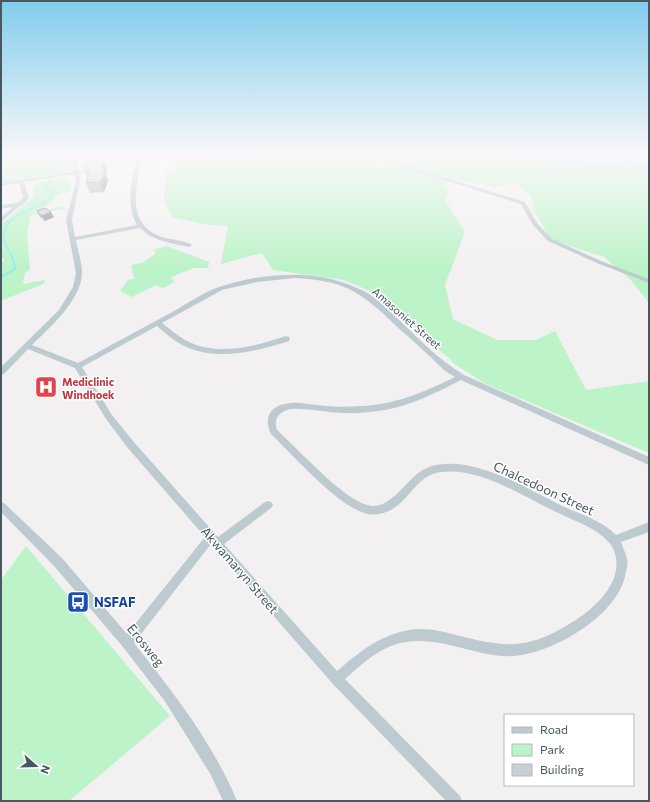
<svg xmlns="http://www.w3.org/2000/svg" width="650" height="802" font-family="Commissioner,sans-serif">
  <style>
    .green { fill: #bcf3c8 }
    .water { fill: #87eff3 }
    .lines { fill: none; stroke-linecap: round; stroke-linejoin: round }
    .stream { stroke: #87eff3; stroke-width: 1.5 }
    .river { fill: #87eff3; fill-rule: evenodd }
    .minor { fill: #bdcbd1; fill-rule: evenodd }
    .wall { fill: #aeb2b5 }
    .shaded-wall { fill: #8d9194 }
    .building { fill: #cacfd3; stroke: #8d9194 }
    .labels { text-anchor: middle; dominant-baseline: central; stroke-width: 3; stroke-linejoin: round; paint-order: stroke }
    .street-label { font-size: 11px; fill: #475860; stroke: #fff }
    .health-label { font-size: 11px; font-weight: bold; fill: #be3a42; stroke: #fff; text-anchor: start }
    .near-street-label { font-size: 13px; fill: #475860; stroke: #fff }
    .near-transit-label { font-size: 13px; font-weight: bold; fill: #164399; stroke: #fff; text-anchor: start }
  </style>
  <rect width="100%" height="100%" fill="#f3f0f1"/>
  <path class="green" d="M 1,157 L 71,157 L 73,166 C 65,179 17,180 1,182 Z
    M 216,157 L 548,157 L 547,160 L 608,170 L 630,166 L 649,174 L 649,303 L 630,279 L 604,257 L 551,240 L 535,212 L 531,196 L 515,183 L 494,187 L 456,179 L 445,184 L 449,190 L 445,200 L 465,232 L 445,285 L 453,319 L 497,340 L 536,340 L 555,331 L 586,390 L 649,381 L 649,453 L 484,383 L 456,365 L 377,294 L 344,280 L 273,270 L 262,253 L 221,264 L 228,226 L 208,225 L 172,217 L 164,201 L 166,171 L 172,171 L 173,161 Z
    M 63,179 L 71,182 L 70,192 L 59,193 L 52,202 L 43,208 L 44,210 L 66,206 L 65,209 L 31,215 L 30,217 L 27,232 L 30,270 L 25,273 L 23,284 L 44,280 L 45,283 L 1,301 L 1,266 L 4,259 L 1,258 L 1,224 L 34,197 L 33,187 L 37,183 Z
    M 167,246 L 209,262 L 208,268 L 194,268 L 171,277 L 174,282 L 163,288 L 156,285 L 132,297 L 120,291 L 128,280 L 134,279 L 131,265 L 144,262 L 156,253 L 153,250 Z
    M 26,546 L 170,716 L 69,801 L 1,801 L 1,580 Z"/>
  <path class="water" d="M 548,157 L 649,157 L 649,174 L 630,166 L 608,170 L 559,165 L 546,160 Z"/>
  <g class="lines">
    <path class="stream" d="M 53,157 L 63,164 L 63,168 L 56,174
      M 1,277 L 15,269 C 15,255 3,248 4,235 C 6,209 46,211 56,191 L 44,189 L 50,179"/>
    <path class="river" d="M 6,157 L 16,157 L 1,163 L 1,159 Z"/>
    <path class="minor" d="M 72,157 L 76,157 L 79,170 L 83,171 L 79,173 L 80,181 L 72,220 L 75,237 L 137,225 C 126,205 131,184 136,162 L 121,163 L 96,168 L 94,167 L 94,166 C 130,158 167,157 203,157 L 201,158 L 141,162 C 135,190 127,225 162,237 C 171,240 184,240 192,245 L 189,247 C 171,243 153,241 140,228 L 76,240 C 78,250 82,263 82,273 C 81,301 50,327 32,345 L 78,363 C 110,346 142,328 174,311 C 188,303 204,292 219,287 C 268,271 324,268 369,294 C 380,301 388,310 397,318 C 418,338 439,360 464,375 L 649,457 L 649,465 L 461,380 C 419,402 391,414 344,413 C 326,413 309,408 291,409 C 280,411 273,418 277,430 C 297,448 343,499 367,505 C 393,512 406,475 429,467 C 470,453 524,487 560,505 C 579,514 600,519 616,535 L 649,522 L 649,532 L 621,542 C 623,548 626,554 627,559 C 628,563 627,568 626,571 C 621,614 554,653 514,656 C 477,658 443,636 406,642 C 382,645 362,664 345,679 L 460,796 L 462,801 L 446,801 L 332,683 L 211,544 L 134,643 C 173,692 213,743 237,801 L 223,801 L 211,775 L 164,700 L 123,647 L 54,566 L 1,512 L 1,502 L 4,503 L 62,558 L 127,634 L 205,537 L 127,447 L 106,419 L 75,368 L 28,349 L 4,374 L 1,375 L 1,367 L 59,310 L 73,287 L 76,273 L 66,220 L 76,181 L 74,174 L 24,182 L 29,198 L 23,205 L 20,206 L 1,222 L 1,217 L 13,207 L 1,209 L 1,205 L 17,203 L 23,198 L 19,183 L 1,186 L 1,182 L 59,175 L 74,171 ZM 295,278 C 313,279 332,281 349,289 C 367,298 381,311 395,325 C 412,340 429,355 445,371 L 455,377 C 424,392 395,405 360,406 C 349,407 337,407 326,406 C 310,405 294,399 278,406 C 266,412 266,424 271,434 C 293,455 340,509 368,514 C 378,516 389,512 397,506 C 412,494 419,475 441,472 C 479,467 521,495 554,511 C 566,517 580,522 592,529 C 608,539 619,549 616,570 C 613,588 598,604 583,615 C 563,629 539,643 514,644 C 496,645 477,640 460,636 C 442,631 423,626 404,631 C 377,637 357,654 337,671 L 224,544 L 271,508 L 273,505 L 271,502 L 268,501 L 265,502 L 218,537 L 133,441 L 112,415 L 82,367 L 157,326 C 165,333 173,340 182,345 C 216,362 254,352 289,341 L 290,339 L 289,337 L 286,336 C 255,346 219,357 187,341 C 178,336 170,329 162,323 L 222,290 L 257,282 Z
      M 360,157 L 369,157 L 405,165 L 525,202 L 537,223 L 552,239 L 601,261 L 649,279 L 649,283 L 597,263 L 548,241 L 533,225 L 521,204 L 402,167 Z"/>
  </g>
  <path class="wall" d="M 86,157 L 96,157 L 97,160 L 103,159 L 107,168 L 106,174 L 108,181 L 104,192 L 90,193 L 86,183 L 87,179 L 84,170 L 89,161 Z
    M 37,211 L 54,217 L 45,221 L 39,216 Z"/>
  <path class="shaded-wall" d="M 88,157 L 96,157 L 97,162 L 90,164 Z
    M 103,159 L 107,168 L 106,174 L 108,181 L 104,192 L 100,182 L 101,168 Z
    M 51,212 L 54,217 L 45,221 L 42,216 Z"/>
  <path class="building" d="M 103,159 L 101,168 L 103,168 L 103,171 L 105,171 L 100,182 L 86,183 L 90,171 L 84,170 L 87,162 Z
    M 45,208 L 51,212 L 42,216 L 37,211 Z"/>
  <linearGradient id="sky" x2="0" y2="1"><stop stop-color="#81ccec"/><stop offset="0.58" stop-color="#faf8f9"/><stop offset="1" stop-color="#faf8f9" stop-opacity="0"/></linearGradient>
  <rect width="650" height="269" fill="url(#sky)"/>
  <defs>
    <g id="hospital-square" transform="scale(1.15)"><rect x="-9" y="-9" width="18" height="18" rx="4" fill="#e0444e" stroke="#fff"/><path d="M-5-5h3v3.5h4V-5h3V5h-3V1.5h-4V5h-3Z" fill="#fff"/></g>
    <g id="bus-square" transform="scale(1.15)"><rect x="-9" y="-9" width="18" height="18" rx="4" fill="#1a4fb4" stroke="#fff"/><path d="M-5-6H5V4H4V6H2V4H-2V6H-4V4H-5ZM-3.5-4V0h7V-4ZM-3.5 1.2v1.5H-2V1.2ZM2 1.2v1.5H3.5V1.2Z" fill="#fff"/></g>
  </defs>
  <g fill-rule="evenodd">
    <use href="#hospital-square" x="46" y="387"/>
    <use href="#bus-square" x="78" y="602"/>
  </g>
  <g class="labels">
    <g class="street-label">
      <text transform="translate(407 318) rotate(41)">Amasoniet Street</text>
    </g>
    <g class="health-label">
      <text x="62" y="381">Mediclinic<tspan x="62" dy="13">Windhoek</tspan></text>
    </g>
    <g class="near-street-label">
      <text transform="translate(544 488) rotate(25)">Chalcedoon Street</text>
      <text transform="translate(240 570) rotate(49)">Akwamaryn Street</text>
      <text transform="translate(146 645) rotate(51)">Erosweg</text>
    </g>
    <g class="near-transit-label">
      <text x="94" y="602">NSFAF</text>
    </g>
  </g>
  <rect width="650" height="802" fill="none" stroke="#475860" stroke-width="4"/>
  <rect x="504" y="714" width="130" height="72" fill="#ffffff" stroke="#b5bcbf"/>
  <rect x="512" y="727" width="20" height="6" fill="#bdcbd1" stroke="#b5bcbf"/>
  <text x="540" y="734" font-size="12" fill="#475860">Road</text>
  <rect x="512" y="744" width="20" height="12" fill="#bcf3c8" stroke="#b5bcbf"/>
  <text x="540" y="754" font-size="12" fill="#475860">Park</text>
  <rect x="512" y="764" width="20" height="12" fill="#cacfd3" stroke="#b5bcbf"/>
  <text x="540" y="774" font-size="12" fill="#475860">Building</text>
  <g transform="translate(36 766) rotate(110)" stroke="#ffffff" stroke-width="3" paint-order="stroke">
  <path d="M0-3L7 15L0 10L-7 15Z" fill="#475860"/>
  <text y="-6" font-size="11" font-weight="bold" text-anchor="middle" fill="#475860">N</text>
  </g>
</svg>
